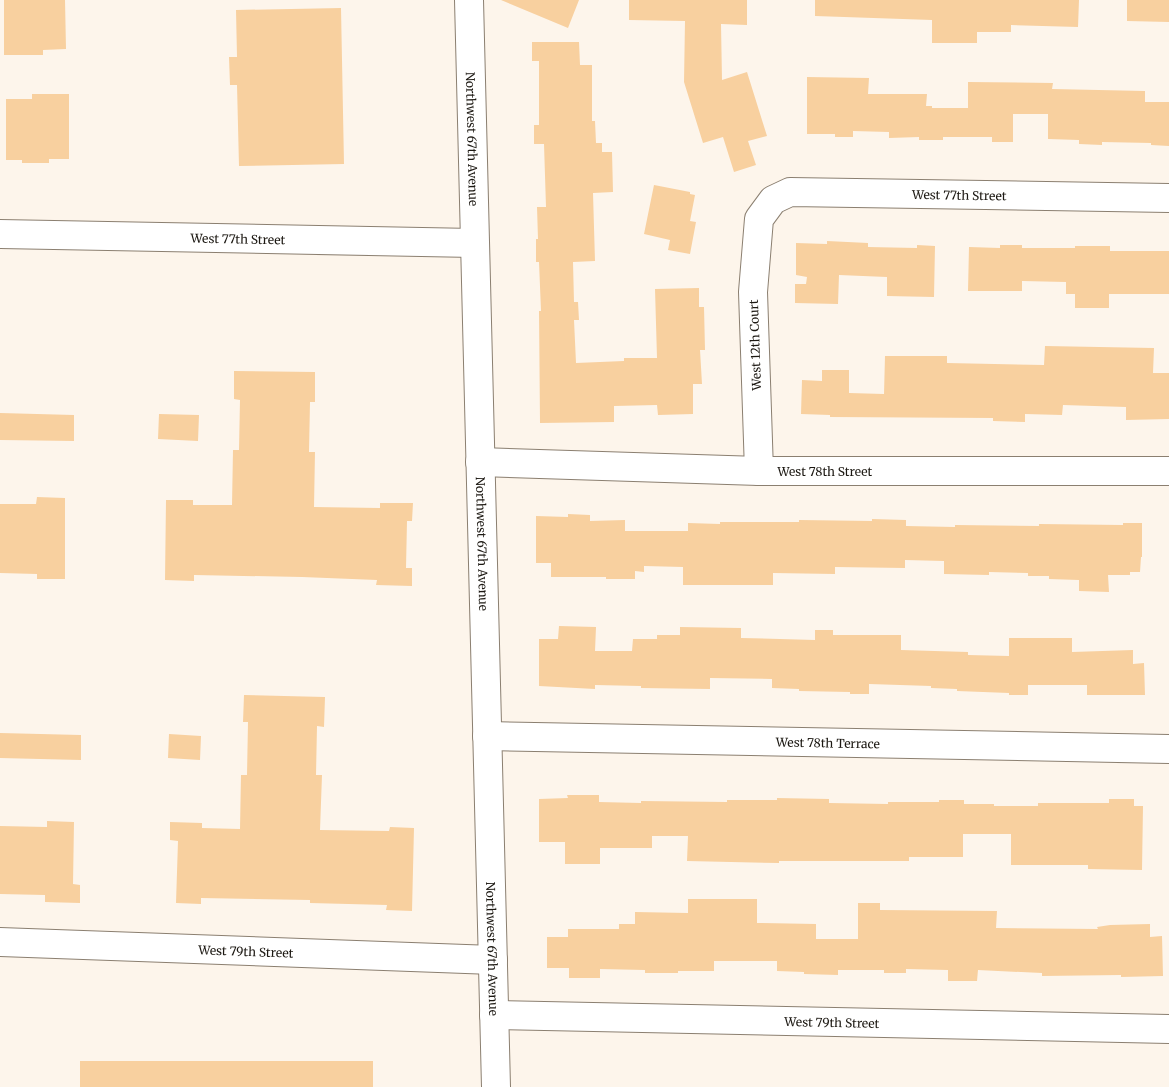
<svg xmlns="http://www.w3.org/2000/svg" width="1169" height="1087" font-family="Merriweather,serif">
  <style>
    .building { fill: #f8d09f }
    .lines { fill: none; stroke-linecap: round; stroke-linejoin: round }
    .minor-casing { stroke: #8b7f70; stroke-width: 30 }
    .major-casing { stroke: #8b7f70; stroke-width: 30 }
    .minor { stroke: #fff; stroke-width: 28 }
    .major { stroke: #fff; stroke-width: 28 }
    .labels { text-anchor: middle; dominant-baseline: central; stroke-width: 4.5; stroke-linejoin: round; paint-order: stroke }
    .street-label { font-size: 12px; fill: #1c1812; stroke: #fff }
  </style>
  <rect width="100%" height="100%" fill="#fdf5eb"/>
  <path class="building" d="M 4,0 L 65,0 L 66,49 L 43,50 L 43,55 L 4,55 Z
    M 501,0 L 579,0 L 568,28 Z
    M 629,0 L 747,0 L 747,25 L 721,24 L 722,80 L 747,72 L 767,136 L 748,141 L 756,165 L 734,172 L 723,137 L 703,143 L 684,82 L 685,21 L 629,20 Z
    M 815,0 L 1079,0 L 1078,27 L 1011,25 L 1011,32 L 977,32 L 977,43 L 932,43 L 932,20 L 815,16 Z
    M 1127,0 L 1169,0 L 1169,22 L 1127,21 Z
    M 341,8 L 344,164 L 239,166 L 237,85 L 230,85 L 229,57 L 237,57 L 236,10 Z
    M 532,42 L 579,42 L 580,65 L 592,65 L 592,121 L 595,121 L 596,143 L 602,143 L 602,152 L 612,152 L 613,192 L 593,193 L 595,261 L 573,262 L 574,302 L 578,302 L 579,320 L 574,320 L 576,363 L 624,361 L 624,358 L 657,358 L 655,289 L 699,288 L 699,307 L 704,307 L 705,350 L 700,350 L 702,384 L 693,384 L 693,414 L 658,415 L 657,405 L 614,406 L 614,422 L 540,423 L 539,311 L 541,311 L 539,262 L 536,262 L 536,239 L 538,239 L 537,207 L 546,207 L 544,144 L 534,144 L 534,125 L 539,125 L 539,61 L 532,61 Z
    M 807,77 L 869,78 L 868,94 L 927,94 L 926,106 L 932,106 L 932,108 L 968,108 L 968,82 L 1053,83 L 1052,89 L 1145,91 L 1145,102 L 1169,102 L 1169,146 L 1151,145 L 1151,143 L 1102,142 L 1102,145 L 1079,144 L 1079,140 L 1048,139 L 1048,114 L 1013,114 L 1013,142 L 992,142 L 992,137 L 943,137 L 943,140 L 919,140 L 919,137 L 889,138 L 889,132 L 853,131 L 853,137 L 835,137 L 835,134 L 807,134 Z
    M 32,94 L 69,94 L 69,159 L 49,159 L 49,163 L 22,163 L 22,160 L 6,160 L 6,99 L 32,99 Z
    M 654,185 L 690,192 L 690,194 L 695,195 L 690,221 L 696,222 L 690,254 L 668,250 L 670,240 L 644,234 Z
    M 827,241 L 868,243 L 868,247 L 917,248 L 917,245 L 935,246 L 934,297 L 887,296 L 887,277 L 839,275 L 838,304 L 795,303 L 795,284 L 806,284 L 807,277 L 796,275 L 796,243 L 827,244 Z
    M 1000,245 L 1022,245 L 1022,248 L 1075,248 L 1075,246 L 1110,246 L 1110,251 L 1169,251 L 1169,294 L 1109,294 L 1109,308 L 1075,308 L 1075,294 L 1066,294 L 1066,282 L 1022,281 L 1022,291 L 968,291 L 969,247 L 1000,248 Z
    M 1045,346 L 1154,348 L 1153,373 L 1169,373 L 1169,419 L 1126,420 L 1126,407 L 1063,405 L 1062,415 L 1025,414 L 1025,422 L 993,421 L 993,418 L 830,417 L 830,415 L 801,414 L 802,380 L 822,381 L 822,370 L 849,370 L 849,393 L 884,394 L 885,356 L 947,356 L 947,363 L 1044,365 Z
    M 234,371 L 315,372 L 315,402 L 310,402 L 309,452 L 315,452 L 314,507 L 380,508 L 380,503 L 413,503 L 412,521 L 407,521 L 406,568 L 412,568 L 412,586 L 376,585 L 377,580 L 302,577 L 194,575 L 194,581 L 165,580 L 166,500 L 193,500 L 193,505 L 232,505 L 233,450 L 239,450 L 240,400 L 234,399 Z
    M 0,413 L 74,415 L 74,441 L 0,440 Z
    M 159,414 L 199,415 L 198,441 L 158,439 Z
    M 37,497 L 65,498 L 65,579 L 37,579 L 37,574 L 0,573 L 0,504 L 36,504 Z
    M 568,514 L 590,515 L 590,521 L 625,520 L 625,531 L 688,531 L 688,523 L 720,524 L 720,522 L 799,522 L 799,520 L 872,521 L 872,519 L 906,520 L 906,526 L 955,527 L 955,525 L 1039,526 L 1039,524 L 1123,525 L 1123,523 L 1142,523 L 1142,557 L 1141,557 L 1140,572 L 1130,572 L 1130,575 L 1108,575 L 1109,592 L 1079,591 L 1079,580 L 1049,579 L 1049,576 L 1028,576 L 1028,573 L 989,572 L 989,575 L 944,574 L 944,561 L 905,560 L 905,568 L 835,567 L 835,574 L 773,573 L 773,585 L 683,585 L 683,567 L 644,566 L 644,572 L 635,571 L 635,579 L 606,579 L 606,577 L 551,577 L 551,563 L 536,563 L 536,516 L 568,517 Z
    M 559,626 L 596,627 L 595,651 L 632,651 L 633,639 L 657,639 L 657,635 L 680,635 L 680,627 L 741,628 L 741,638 L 815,640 L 815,630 L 833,630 L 833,635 L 901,635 L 901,650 L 968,652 L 968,655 L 1009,656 L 1009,638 L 1072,638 L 1072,652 L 1133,650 L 1133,664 L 1144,663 L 1145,695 L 1087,695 L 1087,685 L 1028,685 L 1028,695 L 1009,695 L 1009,693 L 957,691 L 957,689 L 931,688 L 931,686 L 869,684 L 869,694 L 850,694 L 850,692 L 799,691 L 799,689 L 772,688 L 772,679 L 710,678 L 710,689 L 641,688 L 641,686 L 595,685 L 595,689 L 539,686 L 539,639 L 558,639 Z
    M 244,695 L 325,697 L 324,727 L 317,726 L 316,775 L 322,775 L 320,830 L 389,831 L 390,827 L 414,828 L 412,911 L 386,910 L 387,905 L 310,903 L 310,900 L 201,898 L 201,904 L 176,903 L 178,841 L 170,840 L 170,822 L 202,823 L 202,828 L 240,829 L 241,775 L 247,775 L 248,722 L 243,722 Z
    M 0,733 L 81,735 L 81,760 L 0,758 Z
    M 169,734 L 201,736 L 200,760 L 168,758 Z
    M 567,795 L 599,795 L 599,802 L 641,803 L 641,801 L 727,802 L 727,800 L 777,800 L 777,798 L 829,799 L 829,803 L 888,804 L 888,802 L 939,802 L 939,800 L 964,800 L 964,804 L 994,804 L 994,806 L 1038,806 L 1038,803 L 1109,803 L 1109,799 L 1134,799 L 1134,806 L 1143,806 L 1142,870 L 1088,869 L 1088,865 L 1011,865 L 1011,834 L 963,834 L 963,857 L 909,857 L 909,861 L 779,861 L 779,863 L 687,861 L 688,836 L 652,836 L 652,848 L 600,848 L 600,864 L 565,864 L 565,842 L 539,842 L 539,799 L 568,798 Z
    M 47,821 L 74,822 L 73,884 L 80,885 L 80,903 L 45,902 L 45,895 L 0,894 L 0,826 L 47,827 Z
    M 688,899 L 757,899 L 757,923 L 816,924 L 816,939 L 858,939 L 858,903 L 880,903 L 880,910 L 997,911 L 996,928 L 1098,929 L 1097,927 L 1110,925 L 1150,924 L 1150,937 L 1162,936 L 1163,976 L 1121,977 L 1121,975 L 1042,976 L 1042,973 L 978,970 L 977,981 L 948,981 L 948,970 L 906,969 L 906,973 L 884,973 L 884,970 L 838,970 L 838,975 L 804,974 L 804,972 L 777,971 L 777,961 L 714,961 L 714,971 L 678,971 L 678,973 L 645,973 L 645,970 L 600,969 L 600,978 L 569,978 L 569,968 L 547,968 L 547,937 L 568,937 L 568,929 L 619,929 L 619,924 L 635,924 L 635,912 L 688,913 Z
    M 80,1061 L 373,1061 L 373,1087 L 80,1087 Z"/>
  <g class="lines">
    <g class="minor-casing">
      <g id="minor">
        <path id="s1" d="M 0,234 L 474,243"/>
        <path id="s2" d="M 480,462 L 759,471 L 1169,471"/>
        <path id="s3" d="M 759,471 L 753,292 L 759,219 L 773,200 L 790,192 L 1169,198"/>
        <path id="s4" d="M 487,736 L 1169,749"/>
        <path id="s5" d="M 0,942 L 493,960"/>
        <path id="s6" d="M 494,1015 L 1169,1029"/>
      </g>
    </g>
    <g class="major-casing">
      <g id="major">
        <path id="s7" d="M 469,0 L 496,1087"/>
      </g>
    </g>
    <use href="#minor" class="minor"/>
    <use href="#major" class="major"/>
  </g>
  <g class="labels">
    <g class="street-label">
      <text stroke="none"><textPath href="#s7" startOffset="139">Northwest 67th Avenue</textPath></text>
      <text stroke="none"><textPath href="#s3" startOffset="464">West 77th Street</textPath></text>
      <text stroke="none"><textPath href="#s1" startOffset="238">West 77th Street</textPath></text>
      <text transform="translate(755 345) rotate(-92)">West 12th Court</text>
      <text stroke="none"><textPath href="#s2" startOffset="345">West 78th Street</textPath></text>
      <text stroke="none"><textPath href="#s7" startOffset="544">Northwest 67th Avenue</textPath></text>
      <text stroke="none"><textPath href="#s4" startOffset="341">West 78th Terrace</textPath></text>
      <text stroke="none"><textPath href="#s7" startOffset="949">Northwest 67th Avenue</textPath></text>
      <text stroke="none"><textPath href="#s5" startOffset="246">West 79th Street</textPath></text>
      <text stroke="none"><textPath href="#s6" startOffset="338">West 79th Street</textPath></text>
    </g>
  </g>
</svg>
